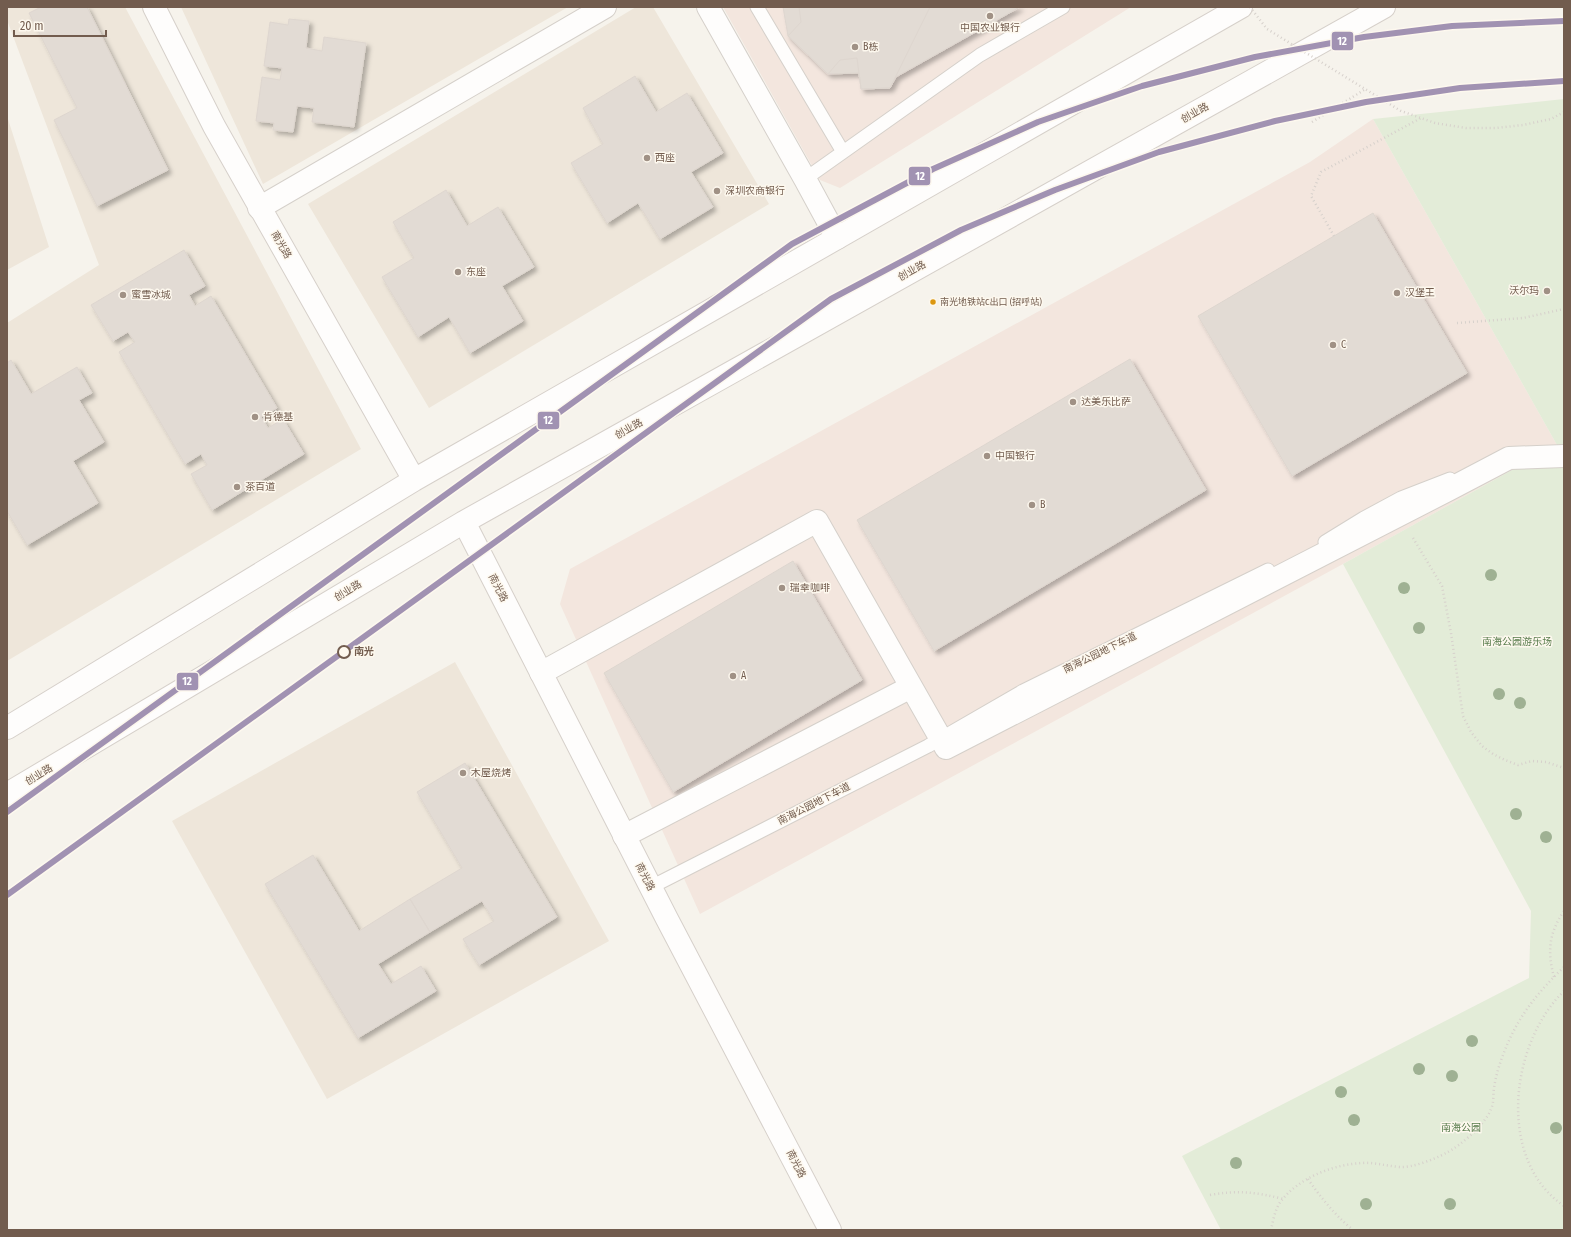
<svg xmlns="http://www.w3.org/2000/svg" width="1571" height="1237" font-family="'Fira Sans Condensed','Noto Sans SC',sans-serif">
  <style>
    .residential { fill: #eee6da }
    .commercial { fill: #f3e6de }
    .green { fill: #e3ecd8 }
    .building { fill: #e2dbd4; stroke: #ded6cf; filter: url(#shadow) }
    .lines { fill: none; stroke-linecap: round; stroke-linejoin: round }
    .lane-casing { stroke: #d5d0ca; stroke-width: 15 }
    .street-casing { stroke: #d5d0ca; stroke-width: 24 }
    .secondary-casing { stroke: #d6d0ca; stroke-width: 24 }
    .path { stroke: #d7d1cc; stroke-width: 2.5; stroke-dasharray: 1 3; stroke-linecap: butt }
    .lane { stroke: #fefdfc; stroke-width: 13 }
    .street { stroke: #fefdfc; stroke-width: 22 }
    .secondary { stroke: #fefdfc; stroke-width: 22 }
    .path-bridge { stroke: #d7d1cc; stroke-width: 2.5; stroke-dasharray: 1 3; stroke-linecap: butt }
    .metro-1-casing { stroke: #fdf8ee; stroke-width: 9 }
    .metro-1 { stroke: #a192b2; stroke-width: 6 }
    .tree { fill: #9fb193 }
    .poi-dot { fill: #a09185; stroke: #fdf8ee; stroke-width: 1.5 }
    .bus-dot { fill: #dc9710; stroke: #fdf8ee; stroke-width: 1.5 }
    .stop-dot { fill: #fdf8ee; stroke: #725c4e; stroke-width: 2 }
    .labels { text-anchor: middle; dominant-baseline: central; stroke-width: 3; stroke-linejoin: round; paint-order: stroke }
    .bus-label { font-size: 9px; fill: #725c4e; stroke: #fdf8ee; text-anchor: start }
    .poi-label { font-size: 10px; fill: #725c4e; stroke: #fdf8ee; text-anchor: start }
    .street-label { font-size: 10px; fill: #725c4e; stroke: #fdf8ee }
    .park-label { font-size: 10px; fill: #577b4b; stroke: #fdf8ee }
    .stop-label { font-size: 10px; font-weight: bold; fill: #725c4e; stroke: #fdf8ee; text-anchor: start }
    .line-badge { stroke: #fdf8ee; stroke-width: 1.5 }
    .badge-label { font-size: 11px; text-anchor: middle; font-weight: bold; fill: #fff }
  </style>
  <defs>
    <filter id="shadow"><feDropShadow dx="3.5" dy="3.5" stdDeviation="2" flood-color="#0004"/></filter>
  </defs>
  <rect width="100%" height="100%" fill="#f6f3ec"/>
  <path class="residential" d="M 7,7 L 125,7 L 361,449 L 7,661 L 7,323 L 99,265 L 7,20 Z
    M 181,7 L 568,7 L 263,184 Z
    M 636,7 L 653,7 L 769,204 L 429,408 L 308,204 Z
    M 7,116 L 49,247 L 7,270 Z
    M 455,662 L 609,941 L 327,1099 L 172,821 Z"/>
  <path class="commercial" d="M 723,7 L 1131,7 L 840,188 L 820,180 Z
    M 1373,119 L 1557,445 L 1343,564 L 700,914 L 560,604 L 570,569 L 1310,162 Z"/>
  <path class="green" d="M 1564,99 L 1564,1230 L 1221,1230 L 1182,1156 L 1529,978 L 1531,911 L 1343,564 L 1557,445 L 1373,119 Z"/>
  <path class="building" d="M 41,7 L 87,7 L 168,170 L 97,206 L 54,120 L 77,108 L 29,13 Z
    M 783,7 L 1020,7 L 896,77 L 890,88 L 861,89 L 859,73 L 828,74 L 788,36 Z
    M 799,7 L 930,7 L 890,88 L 861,89 L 857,58 L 840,60 L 828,74 L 788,36 L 801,22 Z
    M 289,19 L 309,21 L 306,48 L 322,51 L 324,37 L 366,43 L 354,127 L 312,122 L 314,108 L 297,106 L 293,132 L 273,130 L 274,123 L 256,121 L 262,77 L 280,80 L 282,68 L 264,66 L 270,22 L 288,25 Z
    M 635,76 L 656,112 L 687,93 L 723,153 L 691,172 L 713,207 L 660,239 L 638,203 L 607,223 L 571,163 L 603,144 L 583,108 Z
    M 446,190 L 467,226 L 498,207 L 534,267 L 502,286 L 523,321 L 470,353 L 449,317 L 418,337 L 382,277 L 414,258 L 393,222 Z
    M 1373,213 L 1467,373 L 1292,476 L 1198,316 Z
    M 184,250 L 205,286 L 189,295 L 195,306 L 211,296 L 277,408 L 261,417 L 268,428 L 283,419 L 304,454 L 212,510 L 191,474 L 207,465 L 201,454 L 185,464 L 119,352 L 135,342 L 128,332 L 113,341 L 91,305 Z
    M 1130,359 L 1206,490 L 934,651 L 857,520 Z
    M 11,360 L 31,394 L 77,367 L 92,393 L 79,400 L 104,442 L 73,461 L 98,503 L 27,545 L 7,511 L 7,363 Z
    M 793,561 L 862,680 L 673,792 L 604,673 Z
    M 465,763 L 557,917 L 479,965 L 463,939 L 494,921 L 482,901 L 430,932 L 410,899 L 462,868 L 417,792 Z
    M 313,855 L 359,931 L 410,899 L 430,932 L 378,964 L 391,984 L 421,966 L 436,991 L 358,1038 L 265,884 Z"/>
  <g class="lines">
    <g class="lane-casing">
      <path id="lane" d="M 757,7 L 843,152
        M 805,179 L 980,55 L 1063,7
        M 1325,542 L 1364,518 L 1401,498 L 1450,479
        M 651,887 L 928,746 L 1023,691 L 1268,570"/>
    </g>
    <g class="street-casing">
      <path id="street" d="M 708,7 L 805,179 L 837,238
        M 259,208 L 605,7
        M 541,673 L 817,521 L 946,748 L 1448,490 L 1509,458 L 1564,456
        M 624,836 L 911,687"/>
    </g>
    <g class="secondary-casing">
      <path id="secondary" d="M 154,7 L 214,126 L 414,480
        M 464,522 L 667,919 L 830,1230
        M 7,728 L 414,480 L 1241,7
        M 7,794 L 464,522 L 1384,7"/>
    </g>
    <path class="path" d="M 1312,122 L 1364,90
      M 1334,236 L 1311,196 L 1321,172 L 1421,118
      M 1457,323 L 1523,318 L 1564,309
      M 1413,538 L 1442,586 L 1451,633 L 1463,716 L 1471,732 L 1482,746 L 1493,754 L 1505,760 L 1518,765 L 1532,761 L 1546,762 L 1564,768
      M 1554,977 C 1547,951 1549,933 1564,911
      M 1564,991 C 1510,1043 1496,1160 1564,1206
      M 1308,1179 C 1321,1198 1335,1215 1353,1230
      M 1210,1195 C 1237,1190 1256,1192 1283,1199
      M 1271,1230 C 1273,1221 1275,1209 1281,1201 C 1299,1178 1332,1165 1361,1163 C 1374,1162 1386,1166 1400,1167 C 1412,1168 1435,1159 1446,1153 C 1460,1146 1485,1125 1491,1109 C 1494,1103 1493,1095 1494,1088 C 1496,1074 1501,1059 1507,1045 C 1520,1014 1540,990 1564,967"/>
    <use href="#lane" class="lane"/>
    <use href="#street" class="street"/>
    <use href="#secondary" class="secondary"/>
    <path class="path-bridge" d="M 1250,7 L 1267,29 L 1401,111 L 1435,123 L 1466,128 L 1496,128 L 1523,125 L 1551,119 L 1564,112"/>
    <g class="metro-1-casing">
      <path id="metro-1" d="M 7,812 L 792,244 L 933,169 L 1038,122 L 1142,86 L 1255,57 L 1364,37 L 1452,26 L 1564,21
        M 7,895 L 831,299 L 961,230 L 1055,190 L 1159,152 L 1275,121 L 1366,102 L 1460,88 L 1564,81"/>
    </g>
    <use href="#metro-1" class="metro-1"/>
  </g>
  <g class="tree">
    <circle cx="1491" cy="575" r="6"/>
    <circle cx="1404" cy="588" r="6"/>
    <circle cx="1419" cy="628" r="6"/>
    <circle cx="1499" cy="694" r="6"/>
    <circle cx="1520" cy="703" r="6"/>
    <circle cx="1516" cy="814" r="6"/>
    <circle cx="1546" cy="837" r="6"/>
    <circle cx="1472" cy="1041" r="6"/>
    <circle cx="1419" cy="1069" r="6"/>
    <circle cx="1452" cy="1076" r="6"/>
    <circle cx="1341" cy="1092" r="6"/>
    <circle cx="1354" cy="1120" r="6"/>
    <circle cx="1556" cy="1128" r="6"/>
    <circle cx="1236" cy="1163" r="6"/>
    <circle cx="1366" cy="1204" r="6"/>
    <circle cx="1450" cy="1204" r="6"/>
  </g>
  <g class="poi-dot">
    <circle cx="990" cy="16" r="4"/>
    <circle cx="855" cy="47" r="4"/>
    <circle cx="647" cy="158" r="4"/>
    <circle cx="717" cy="191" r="4"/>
    <circle cx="458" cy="272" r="4"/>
    <circle cx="1547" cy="291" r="4"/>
    <circle cx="1397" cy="293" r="4"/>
    <circle cx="123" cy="295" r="4"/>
    <circle cx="1333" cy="345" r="4"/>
    <circle cx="1073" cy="402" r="4"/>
    <circle cx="255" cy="417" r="4"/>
    <circle cx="987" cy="456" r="4"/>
    <circle cx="237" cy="487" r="4"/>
    <circle cx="1032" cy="505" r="4"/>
    <circle cx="782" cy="588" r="4"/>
    <circle cx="733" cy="676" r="4"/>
    <circle cx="463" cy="773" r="4"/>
  </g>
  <circle class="bus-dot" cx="933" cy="302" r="3.5"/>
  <circle class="stop-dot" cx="344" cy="652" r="6"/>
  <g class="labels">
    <g class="bus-label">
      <text x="940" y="302">南光地铁站C出口 (招呼站)</text>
    </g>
    <g class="poi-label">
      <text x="990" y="28" text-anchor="middle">中国农业银行</text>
      <text x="863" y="47">B栋</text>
      <text x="655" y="158">西座</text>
      <text x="725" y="191">深圳农商银行</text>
      <text x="466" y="272">东座</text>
      <text x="1539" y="291" text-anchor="end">沃尔玛</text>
      <text x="1405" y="293">汉堡王</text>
      <text x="131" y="295">蜜雪冰城</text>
      <text x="1341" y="345">C</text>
      <text x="1081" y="402">达美乐比萨</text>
      <text x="263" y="417">肯德基</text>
      <text x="995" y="456">中国银行</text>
      <text x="245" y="487">茶百道</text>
      <text x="1040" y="505">B</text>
      <text x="790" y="588">瑞幸咖啡</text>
      <text x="741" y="676">A</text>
      <text x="471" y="773">木屋烧烤</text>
    </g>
    <g class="street-label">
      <text transform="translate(1195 113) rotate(-29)">创业路</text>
      <text transform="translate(281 245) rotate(60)">南光路</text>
      <text transform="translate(912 271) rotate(-29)">创业路</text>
      <text transform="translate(629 429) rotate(-29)">创业路</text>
      <text transform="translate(498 588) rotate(63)">南光路</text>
      <text transform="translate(348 591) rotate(-31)">创业路</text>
      <text transform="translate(1100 653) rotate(-26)">南海公园地下车道</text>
      <text transform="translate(39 775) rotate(-31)">创业路</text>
      <text transform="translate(814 804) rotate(-27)">南海公园地下车道</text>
      <text transform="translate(645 877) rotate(63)">南光路</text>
      <text transform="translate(796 1164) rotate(63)">南光路</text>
    </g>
    <g class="park-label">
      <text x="1517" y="642">南海公园游乐场</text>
      <text x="1461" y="1128">南海公园</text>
    </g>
    <g class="stop-label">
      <text x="354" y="652">南光</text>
    </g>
  </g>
  <g class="line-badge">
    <rect x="1331" y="31" width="23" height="20" rx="4" fill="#a192b2"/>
    <rect x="908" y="166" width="23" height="20" rx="4" fill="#a192b2"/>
    <rect x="537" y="411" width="23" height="19" rx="4" fill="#a192b2"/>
    <rect x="176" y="672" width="23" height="19" rx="4" fill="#a192b2"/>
  </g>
  <g class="badge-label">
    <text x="1342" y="45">12</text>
    <text x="920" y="180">12</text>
    <text x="548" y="424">12</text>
    <text x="187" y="685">12</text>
  </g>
  <rect width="1571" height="1237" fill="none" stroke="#725c4e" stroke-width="16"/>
  <path d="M14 30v6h92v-6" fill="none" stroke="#725c4e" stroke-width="2"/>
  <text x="20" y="30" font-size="12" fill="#725c4e" stroke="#fdf8ee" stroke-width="3" paint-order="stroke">20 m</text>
</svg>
